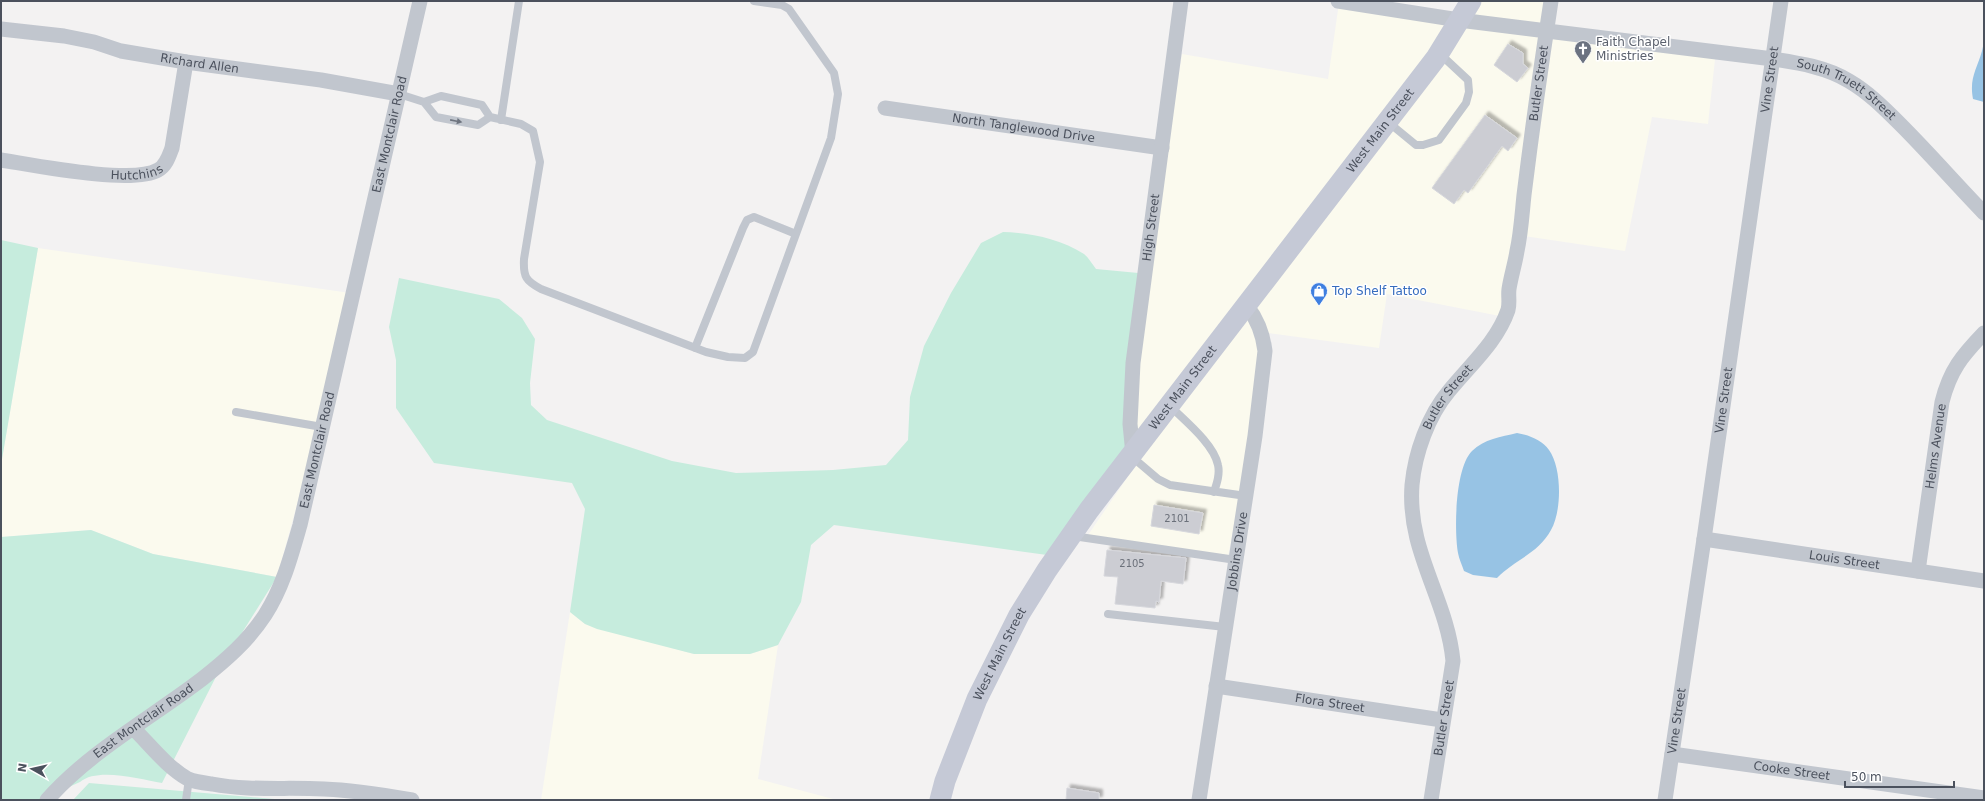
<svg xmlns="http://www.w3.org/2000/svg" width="1985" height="801" font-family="'DejaVu Sans',sans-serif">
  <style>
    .commercial { fill: #fbfaee }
    .green { fill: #c6ecdd }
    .water { fill: #97c3e4 }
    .building { fill: #cccdd3; stroke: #d6d7dc; filter: url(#shadow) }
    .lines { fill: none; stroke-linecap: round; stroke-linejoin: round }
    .lane { stroke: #c1c6ce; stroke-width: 8 }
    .street { stroke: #c1c6ce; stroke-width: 15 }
    .secondary { stroke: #c5c9d6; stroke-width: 21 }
    .oneway { fill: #6e747f }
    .labels { text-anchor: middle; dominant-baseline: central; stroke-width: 3; stroke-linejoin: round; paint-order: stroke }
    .number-label { font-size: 10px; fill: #6b707a }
    .worship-label { font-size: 12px; fill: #5b616d; stroke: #fff; text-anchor: start }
    .street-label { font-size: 12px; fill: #4b515d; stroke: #fff }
    .shop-label { font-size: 12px; fill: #366cbe; stroke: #fff; text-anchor: start }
  </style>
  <defs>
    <filter id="shadow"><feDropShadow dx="3.5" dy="-3.5" stdDeviation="1" flood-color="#0004"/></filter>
  </defs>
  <rect width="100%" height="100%" fill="#f3f2f2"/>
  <path class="commercial" d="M 1480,1 L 1552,1 L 1548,28 L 1716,50 L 1708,124 L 1652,117 L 1625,251 L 1518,235 L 1505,317 L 1387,294 L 1379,348 L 1269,333 L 1228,557 L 1086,538 L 1129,475 Z
    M 1339,3 L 1447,24 L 1431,49 L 1132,440 L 1149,274 L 1182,54 L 1328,79 Z
    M 38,248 L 350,293 L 311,454 L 277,577 L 153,554 L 91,530 L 1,537 L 1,465 Z
    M 570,612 L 585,624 L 694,654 L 750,654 L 778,645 L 758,779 L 837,800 L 541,800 Z"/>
  <path class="green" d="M 1003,232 C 1032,233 1060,239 1084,254 C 1089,258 1092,264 1096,269 L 1149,274 L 1132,440 L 1047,555 L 834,525 L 811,545 L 801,602 L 778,645 L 750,654 L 694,654 L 597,629 L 585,624 L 570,612 L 585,509 L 572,483 L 434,463 L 396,408 L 396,360 L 389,327 L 399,278 L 499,299 L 522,318 L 535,339 L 530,383 L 531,405 L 547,420 L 672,461 L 736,473 L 833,470 L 886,465 L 908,440 L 910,397 L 924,346 L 951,293 L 981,243 Z
    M 1,240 L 38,248 L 1,465 Z
    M 91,530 L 153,554 L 277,577 L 223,663 L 162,783 C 140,779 97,767 80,782 L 40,800 L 1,800 L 1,537 Z
    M 89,783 L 286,800 L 73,800 Z"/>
  <path class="water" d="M 1984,17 L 1984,102 L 1973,99 C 1969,78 1977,69 1982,51 C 1985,40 1983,27 1984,17 Z
    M 1517,433 C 1529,435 1542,440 1549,450 C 1562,468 1562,511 1551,530 C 1538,554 1514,560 1497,578 L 1473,575 L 1464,571 C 1462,565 1459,559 1458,553 C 1454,530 1455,468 1472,451 C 1484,439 1501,437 1517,433 Z"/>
  <path class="building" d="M 1508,44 L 1523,53 L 1523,64 L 1528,68 L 1517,82 L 1494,65 Z
    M 1485,115 L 1517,138 L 1508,151 L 1502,146 L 1468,193 L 1464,190 L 1454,204 L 1432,188 Z
    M 1154,505 L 1203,513 L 1199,534 L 1151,526 Z
    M 1107,550 L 1186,558 L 1183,584 L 1161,581 L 1159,602 L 1156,601 L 1155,608 L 1115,604 L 1118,577 L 1104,576 Z
    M 1067,788 L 1099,793 L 1099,800 L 1066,800 Z"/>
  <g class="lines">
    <path class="lane" d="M 399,94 L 424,102 L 436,117 L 478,125 L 490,117 L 482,105 L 441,96 L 424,102
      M 490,117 L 521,124 L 533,131 L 540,162 L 524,259 C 523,277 526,281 541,289 L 706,352 L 728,357 L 745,358 L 753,352 L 831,138 L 838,94 L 834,73 L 789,9 L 782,5 L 754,1
      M 501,120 L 519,1
      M 1388,122 L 1416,145 L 1423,145 L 1439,140 L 1466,103 L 1469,92 L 1468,80 L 1439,53
      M 695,348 L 743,228 L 747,220 L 754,217 L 796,234
      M 1170,406 C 1184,420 1214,444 1218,465 C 1220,474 1217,483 1214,492
      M 236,412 L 322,427
      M 1131,456 L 1158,479 L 1170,485 L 1246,496
      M 1073,536 L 1236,560
      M 1108,614 L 1225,627
      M 186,800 L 189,779"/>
    <g class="street">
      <path id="s1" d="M 1338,1 L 1459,20 L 1773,59 C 1799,63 1826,67 1849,81 C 1868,92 1884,108 1900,124 C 1929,153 1956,184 1984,213"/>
      <path id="s2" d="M 1,29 L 64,36 L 94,42 L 121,51 L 186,62 L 321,80 L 399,94"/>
      <path id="s3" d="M 885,108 L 1162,148"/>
      <path id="s4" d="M 1,160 C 33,165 133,185 158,170 C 166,166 169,156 172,148 L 186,62"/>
      <path id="s5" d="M 1133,454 L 1130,424 L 1133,363 L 1181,1"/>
      <path id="s6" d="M 1704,539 L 1984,581"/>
      <path id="s7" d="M 1918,571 L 1942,402 C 1950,370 1962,356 1984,333"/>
      <path id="s8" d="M 1216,686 L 1442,720"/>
      <path d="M 134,729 C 151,746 167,767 188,779 C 195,782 204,783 212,784 C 249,791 286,787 324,789 C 354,790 383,795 412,800"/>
      <path id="s9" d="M 1672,754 L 1984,798"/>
      <path id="s10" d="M 47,800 C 89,752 151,718 202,679 C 226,660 248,641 265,615 C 283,587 291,556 300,525 L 420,1"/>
      <path id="s11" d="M 1199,800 L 1255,436 L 1265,351 C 1263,334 1257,319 1247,306"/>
      <path id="s12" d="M 1431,800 L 1453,661 C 1447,598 1407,552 1412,485 C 1415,453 1428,416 1449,391 C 1470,365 1497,342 1508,310 C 1510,303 1508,296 1509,289 C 1511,276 1515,264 1517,251 C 1521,233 1522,214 1524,195 C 1532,130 1541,66 1551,1"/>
      <path id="s13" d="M 1665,800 L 1704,539 L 1781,1"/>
    </g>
    <path class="secondary" id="s14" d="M 940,800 L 945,781 L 977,699 L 1019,615 L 1047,570 L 1089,510 L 1436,58 L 1471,1"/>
  </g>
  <defs><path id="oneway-solid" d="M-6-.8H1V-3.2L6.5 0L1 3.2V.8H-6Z"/></defs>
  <use class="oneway" href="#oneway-solid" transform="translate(456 121) rotate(11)"/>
  <defs>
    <g id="church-pin" transform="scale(0.9)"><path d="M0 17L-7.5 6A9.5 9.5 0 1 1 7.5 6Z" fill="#6b7280" stroke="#fff"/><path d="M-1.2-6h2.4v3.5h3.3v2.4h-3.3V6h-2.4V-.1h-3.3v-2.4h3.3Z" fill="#fff"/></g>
    <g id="shop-pin" transform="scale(0.9)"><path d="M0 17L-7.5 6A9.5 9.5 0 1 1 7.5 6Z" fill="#3f7fe0" stroke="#fff"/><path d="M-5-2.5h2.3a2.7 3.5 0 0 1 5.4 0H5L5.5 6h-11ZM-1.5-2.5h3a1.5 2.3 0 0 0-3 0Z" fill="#fff"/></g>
  </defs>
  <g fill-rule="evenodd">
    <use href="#church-pin" x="1583" y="49"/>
    <use href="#shop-pin" x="1319" y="291"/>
  </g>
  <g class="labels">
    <g class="number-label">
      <text x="1177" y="518">2101</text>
      <text x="1132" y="563">2105</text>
    </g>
    <g class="worship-label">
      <text x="1596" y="42">Faith Chapel<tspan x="1596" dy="14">Ministries</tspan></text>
    </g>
    <g class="street-label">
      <text stroke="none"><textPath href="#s2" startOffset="202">Richard Allen</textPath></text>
      <text stroke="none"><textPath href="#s13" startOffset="728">Vine Street</textPath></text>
      <text stroke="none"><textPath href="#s12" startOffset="755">Butler Street</textPath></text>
      <text stroke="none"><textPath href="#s1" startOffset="520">South Truett Street</textPath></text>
      <text stroke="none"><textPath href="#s3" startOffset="140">North Tanglewood Drive</textPath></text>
      <text stroke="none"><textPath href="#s14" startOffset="806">West Main Street</textPath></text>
      <text stroke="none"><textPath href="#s10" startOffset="785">East Montclair Road</textPath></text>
      <text stroke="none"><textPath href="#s4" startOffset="137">Hutchins</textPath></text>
      <text stroke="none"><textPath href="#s5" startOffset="228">High Street</textPath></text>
      <text stroke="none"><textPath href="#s14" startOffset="482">West Main Street</textPath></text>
      <text stroke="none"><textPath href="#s12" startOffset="419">Butler Street</textPath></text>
      <text stroke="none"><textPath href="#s13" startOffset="404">Vine Street</textPath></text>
      <text stroke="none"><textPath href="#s7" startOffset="126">Helms Avenue</textPath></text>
      <text stroke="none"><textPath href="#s10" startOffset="461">East Montclair Road</textPath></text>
      <text stroke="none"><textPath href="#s11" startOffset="252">Jobbins Drive</textPath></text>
      <text stroke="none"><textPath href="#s6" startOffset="142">Louis Street</textPath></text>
      <text stroke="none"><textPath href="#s14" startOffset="158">West Main Street</textPath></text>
      <text stroke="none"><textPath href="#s8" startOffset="115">Flora Street</textPath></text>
      <text stroke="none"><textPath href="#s12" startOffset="83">Butler Street</textPath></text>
      <text stroke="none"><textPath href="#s10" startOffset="125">East Montclair Road</textPath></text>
      <text stroke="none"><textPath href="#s13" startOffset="80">Vine Street</textPath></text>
      <text stroke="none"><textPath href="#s9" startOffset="121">Cooke Street</textPath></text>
    </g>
    <g class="shop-label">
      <text x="1332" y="291">Top Shelf Tattoo</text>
    </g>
  </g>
  <rect width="1985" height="801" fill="none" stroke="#4b515d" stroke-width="4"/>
  <g transform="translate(32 769) rotate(278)" stroke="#ffffff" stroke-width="3" paint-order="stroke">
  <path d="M0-3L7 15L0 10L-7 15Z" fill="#4b515d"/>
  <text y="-6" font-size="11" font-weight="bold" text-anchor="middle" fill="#4b515d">N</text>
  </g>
  <path d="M1845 781v6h109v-6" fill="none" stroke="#4b515d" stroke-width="2"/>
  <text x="1851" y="781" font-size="12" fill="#4b515d" stroke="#ffffff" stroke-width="3" paint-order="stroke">50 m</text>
</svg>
